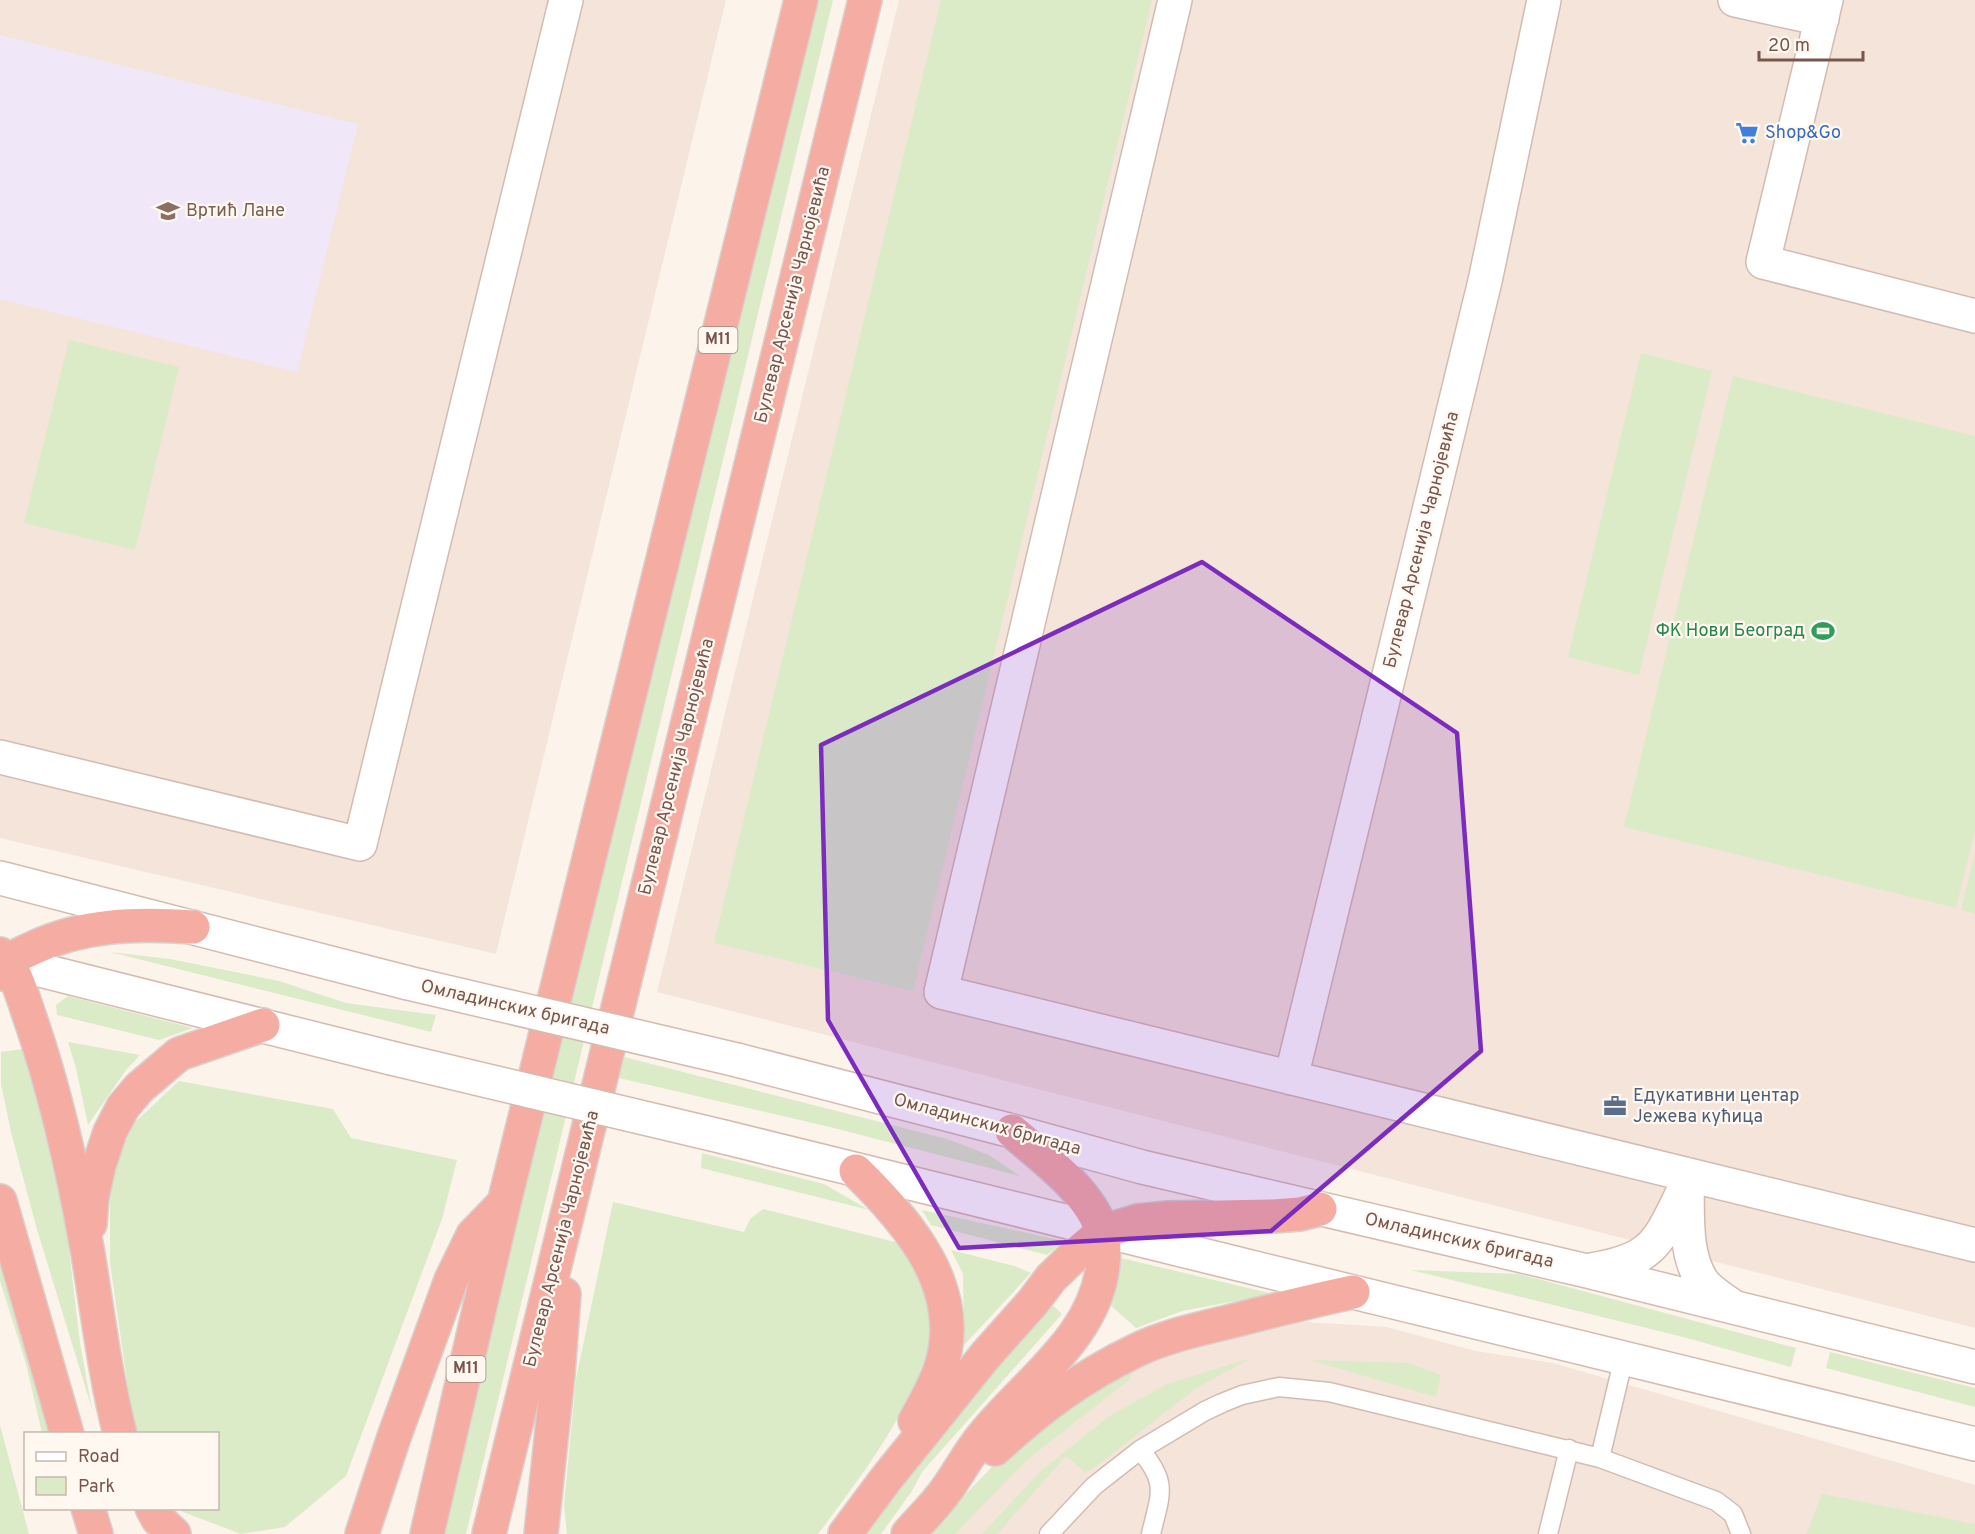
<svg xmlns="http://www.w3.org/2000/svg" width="1975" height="1534" font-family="Overpass,sans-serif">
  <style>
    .residential { fill: #f4e4d9 }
    .education { fill: #f0e7f9 }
    .green { fill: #dbebc8 }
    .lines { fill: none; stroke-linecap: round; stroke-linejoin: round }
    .lane-casing { stroke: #d2bcb2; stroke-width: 21 }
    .street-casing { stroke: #d2bcb2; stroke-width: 36 }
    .secondary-casing { stroke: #d5bbaf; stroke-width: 36 }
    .highway-casing { stroke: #d9d0cd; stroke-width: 36 }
    .lane { stroke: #fff; stroke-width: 18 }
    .street { stroke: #fff; stroke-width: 33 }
    .secondary { stroke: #fff; stroke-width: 33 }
    .highway { stroke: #f5ada3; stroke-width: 33 }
    .secondary-bridge-casing { stroke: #d5bbaf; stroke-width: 36; stroke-linecap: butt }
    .secondary-bridge { stroke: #fff; stroke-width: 33 }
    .marked { fill: #7b2cbf; fill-opacity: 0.2; stroke: #7b2cbf; stroke-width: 4.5; stroke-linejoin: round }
    .labels { text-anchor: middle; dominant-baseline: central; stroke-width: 4.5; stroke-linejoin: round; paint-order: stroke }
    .shield { fill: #fff8f1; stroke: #a0877e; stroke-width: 1.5 }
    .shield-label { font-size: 16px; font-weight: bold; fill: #78564d }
    .shop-label { font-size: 18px; fill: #366cbe; stroke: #fff8f1; text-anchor: start }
    .education-label { font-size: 18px; fill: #785e54; stroke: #fff8f1; text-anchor: start }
    .street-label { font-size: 18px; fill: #78564d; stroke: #fff8f1 }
    .leisure-label { font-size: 18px; fill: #27864d; stroke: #fff8f1; text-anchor: end }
    .service-label { font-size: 18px; fill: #4e5e75; stroke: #fff8f1; text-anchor: start }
  </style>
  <rect width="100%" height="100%" fill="#fcf3eb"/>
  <path class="residential" d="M 0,0 L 726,0 L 496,954 L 0,838 Z
    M 899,0 L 1975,0 L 1975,1328 L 657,992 Z
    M 1288,1321 L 1386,1327 L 1476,1351 L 1553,1363 L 1975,1485 L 1975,1534 L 927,1534 L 1026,1432 L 1166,1346 Z"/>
  <path class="education" d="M 0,35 L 358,124 L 297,372 L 0,299 Z"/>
  <path class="green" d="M 808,0 L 833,0 L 466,1534 L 440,1534 Z
    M 941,0 L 1152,0 L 913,991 L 714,943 Z
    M 69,340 L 179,367 L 135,550 L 24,523 Z
    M 1641,353 L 1712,371 L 1639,675 L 1568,657 Z
    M 1733,376 L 1975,436 L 1975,830 L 1956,908 L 1624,827 Z
    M 1975,852 L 1975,913 L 1961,910 Z
    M 110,952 L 170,959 L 279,981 L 346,1003 L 436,1015 L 431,1032 Z
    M 68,996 L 193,1028 L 159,1040 L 57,1015 L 56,1005 Z
    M 68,1042 L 140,1055 L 126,1070 L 88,1125 L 76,1068 Z
    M 30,1048 L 59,1165 L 80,1343 L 92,1409 L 36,1226 L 11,1132 L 1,1084 L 1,1052 Z
    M 624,1057 L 947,1139 L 989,1155 L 1020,1176 L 830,1127 L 619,1078 Z
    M 179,1081 L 333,1109 L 351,1138 L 457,1160 L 442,1219 L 346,1476 L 285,1527 L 241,1534 L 183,1512 L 180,1509 L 218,1508 L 218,1434 L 138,1433 L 133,1422 L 110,1263 L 110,1177 L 134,1123 Z
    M 702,1153 L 824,1184 L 869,1210 L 701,1168 Z
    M 613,1202 L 744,1232 L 750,1219 L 763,1209 L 899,1243 C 914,1269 927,1287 930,1318 C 937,1380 854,1486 818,1534 L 567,1534 L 564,1505 L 576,1379 Z
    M 922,1210 L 1064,1241 L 1047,1255 L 931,1225 Z
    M 0,1237 L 58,1433 L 42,1433 L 26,1364 L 0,1281 Z
    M 951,1250 L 1014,1266 L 1031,1273 L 964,1345 L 963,1274 Z
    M 1121,1258 L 1269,1293 L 1263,1296 L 1182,1311 L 1136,1328 L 1109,1304 Z
    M 1411,1270 L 1519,1274 L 1796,1348 L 1791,1367 L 1683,1337 Z
    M 1051,1303 L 1062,1314 L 922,1472 L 912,1491 L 881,1534 L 862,1534 L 984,1376 Z
    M 1830,1352 L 1975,1388 L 1975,1407 L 1826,1368 Z
    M 1251,1358 L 1195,1389 L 1093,1469 L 1085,1472 L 1066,1456 L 997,1534 L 982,1534 L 1042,1470 L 1108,1417 L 1167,1384 Z
    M 1134,1360 L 1130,1379 L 1027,1460 L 955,1534 L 927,1534 L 1026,1432 Z
    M 1310,1360 L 1408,1363 L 1441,1375 L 1436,1397 Z
    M 0,1425 L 29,1534 L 0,1534 Z
    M 1822,1494 L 1975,1524 L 1975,1534 L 1806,1534 Z"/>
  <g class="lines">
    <g class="lane-casing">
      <path id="lane" d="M 1600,1458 L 1716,1501 L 1733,1514 L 1741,1534
        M 1049,1534 L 1094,1486 L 1140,1450
        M 1151,1534 C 1160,1495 1169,1483 1140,1450 L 1205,1411 L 1222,1403 L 1242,1395 L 1279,1387 L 1329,1392 L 1600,1458 L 1624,1357
        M 1548,1534 L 1569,1449"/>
    </g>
    <g class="street-casing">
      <path id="street" d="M 1175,0 L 941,992 L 1975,1245
        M 1735,0 L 1822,19
        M 1826,0 L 1763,262 L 1975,316
        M 0,757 L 360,844 L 566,0
        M 1291,1078 L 1485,281 L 1544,0"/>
    </g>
    <g class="secondary-casing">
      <path id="secondary" d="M 0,878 L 408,983
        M 0,960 L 391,1058
        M 737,1060 L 1012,1131 L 1142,1167 L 1587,1271 L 1975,1367
        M 724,1137 C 1140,1243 1559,1339 1975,1444
        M 1687,1184 C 1688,1215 1684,1253 1702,1281 C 1709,1291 1721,1298 1731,1305
        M 1591,1270 C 1655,1260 1658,1242 1685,1188"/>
    </g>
    <g class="highway-casing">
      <path id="highway" d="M 0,954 C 16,970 22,995 29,1015 C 56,1092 74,1174 88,1254 C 98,1314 105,1375 120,1434
        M 0,974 C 9,957 15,957 31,949 C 83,924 137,923 193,927
        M 856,1171 C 908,1222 966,1288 941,1367 C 935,1386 925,1403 915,1421
        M 0,1201 L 67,1434
        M 90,1224 L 92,1197 L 99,1165 L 110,1132 L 123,1107 L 139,1088 L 179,1054 L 263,1025
        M 995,1449 C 1041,1407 1081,1377 1137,1350 C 1164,1337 1195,1330 1224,1323 C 1267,1312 1310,1301 1353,1292
        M 88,1508 L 96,1534
        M 152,1508 L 158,1519 L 174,1534
        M 362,1534 L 394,1437 L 451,1280 L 473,1235 L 504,1203
        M 427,1534 L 504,1203 L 801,0
        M 489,1534 L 865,0
        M 541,1534 L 558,1374 L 564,1294
        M 845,1534 L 886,1479 L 985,1356 L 1033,1302 L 1051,1278 L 1076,1254 L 1102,1232 L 1138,1221 L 1168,1218 L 1274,1216 L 1300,1214 L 1320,1209
        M 908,1534 C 921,1519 936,1505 947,1489 C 959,1472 969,1453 983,1436 C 1026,1382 1096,1337 1103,1264 C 1104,1254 1105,1242 1102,1232 C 1091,1192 1042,1157 1012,1131"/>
    </g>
    <use href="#lane" class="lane"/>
    <use href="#street" class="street"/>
    <use href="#secondary" class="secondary"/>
    <use href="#highway" class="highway"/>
    <g class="secondary-bridge-casing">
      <path id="secondary-bridge" d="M 408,983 L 737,1060
        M 391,1058 L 724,1137"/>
    </g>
    <use href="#secondary-bridge" class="secondary-bridge"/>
  </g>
  <path class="marked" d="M 1202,562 L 1457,733 L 1481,1051 L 1271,1231 L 959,1248 L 828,1020 L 821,745 Z"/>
  <defs>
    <g id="supermarket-bare" transform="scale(1.8)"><path d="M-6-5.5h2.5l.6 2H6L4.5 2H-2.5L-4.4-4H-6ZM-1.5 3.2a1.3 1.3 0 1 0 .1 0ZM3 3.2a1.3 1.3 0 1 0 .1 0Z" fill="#3f7fe0" stroke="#fff8f1" stroke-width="2.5" paint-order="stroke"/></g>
    <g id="school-bare" transform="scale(1.8)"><path d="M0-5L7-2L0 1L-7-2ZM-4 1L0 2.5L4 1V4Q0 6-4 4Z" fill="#8d6e63" stroke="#fff8f1" stroke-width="2.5" paint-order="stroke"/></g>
    <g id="stadium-bare" transform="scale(1.8)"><path d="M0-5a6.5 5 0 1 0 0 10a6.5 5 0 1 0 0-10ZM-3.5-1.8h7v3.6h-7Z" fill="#2e9e5b" stroke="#fff8f1" stroke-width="2.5" paint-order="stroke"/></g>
    <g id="office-bare" transform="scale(1.8)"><path d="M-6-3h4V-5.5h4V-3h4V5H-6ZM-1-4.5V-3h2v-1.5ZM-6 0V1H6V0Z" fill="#5c6f8a" stroke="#fff8f1" stroke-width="2.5" paint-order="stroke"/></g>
  </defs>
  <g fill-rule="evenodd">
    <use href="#supermarket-bare" x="1747" y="133"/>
    <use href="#school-bare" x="168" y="211"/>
    <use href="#stadium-bare" x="1823" y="631"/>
    <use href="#office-bare" x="1615" y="1106"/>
  </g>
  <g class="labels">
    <g class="shield">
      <rect x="698.5" y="327" width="39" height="26" rx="4.5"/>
      <rect x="446.5" y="1356" width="39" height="26" rx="4.5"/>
    </g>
    <g class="shield-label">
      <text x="718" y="340">M11</text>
      <text x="466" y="1369">M11</text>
    </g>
    <g class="shop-label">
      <text x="1765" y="133">Shop&amp;Go</text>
    </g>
    <g class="education-label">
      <text x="186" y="211">Вртић Лане</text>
    </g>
    <g class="street-label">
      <text transform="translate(793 295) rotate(-76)">Булевар Арсенија Чарнојевића</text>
      <text transform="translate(1422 540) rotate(-76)">Булевар Арсенија Чарнојевића</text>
      <text transform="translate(677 767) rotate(-76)">Булевар Арсенија Чарнојевића</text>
      <text transform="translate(515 1008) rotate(13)">Омладинских бригада</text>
      <text transform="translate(987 1125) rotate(15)">Омладинских бригада</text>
      <text transform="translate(562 1239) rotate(-76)">Булевар Арсенија Чарнојевића</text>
      <text transform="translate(1459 1241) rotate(13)">Омладинских бригада</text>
    </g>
    <g class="leisure-label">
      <text x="1805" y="631">ФК Нови Београд</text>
    </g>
    <g class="service-label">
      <text x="1633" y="1096">Едукативни центар<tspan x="1633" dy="21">Јежева кућица</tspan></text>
    </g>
  </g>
  <rect x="24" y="1432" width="195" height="78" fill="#fff8f1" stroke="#c9b7af" stroke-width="1.5"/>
  <rect x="36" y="1452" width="30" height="9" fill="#ffffff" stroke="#c9b7af" stroke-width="1.5"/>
  <text x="78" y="1462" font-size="18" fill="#78564d">Road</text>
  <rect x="36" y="1477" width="30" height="18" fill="#dbebc8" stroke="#c9b7af" stroke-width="1.5"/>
  <text x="78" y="1492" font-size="18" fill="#78564d">Park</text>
  <path d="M1759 51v9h104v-9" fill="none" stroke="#78564d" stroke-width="3"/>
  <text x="1768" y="51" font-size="18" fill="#78564d" stroke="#fff8f1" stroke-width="4.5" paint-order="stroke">20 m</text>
</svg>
